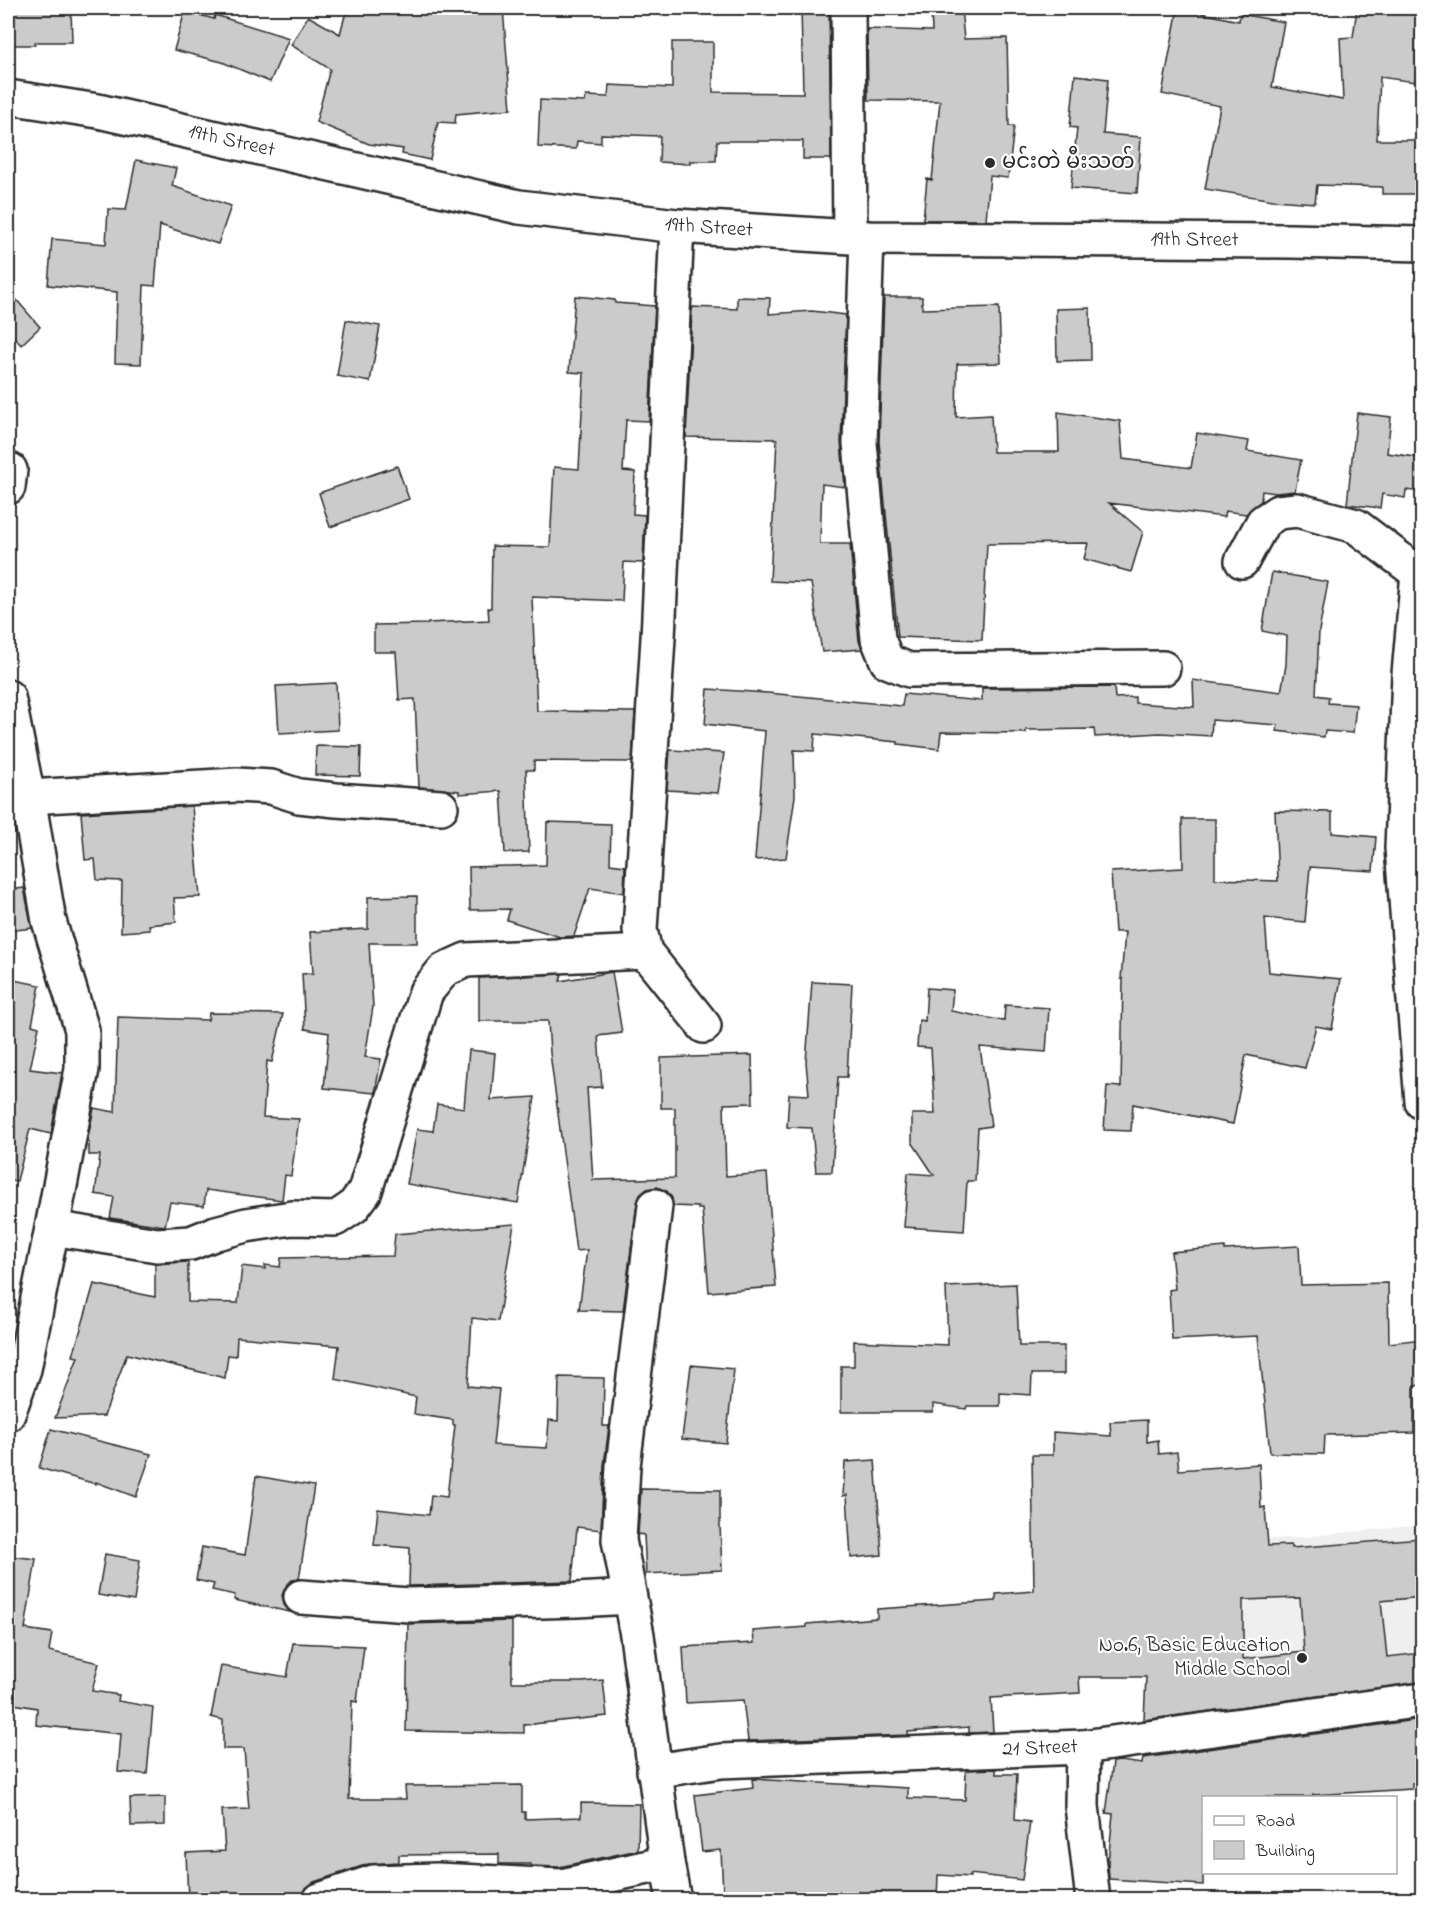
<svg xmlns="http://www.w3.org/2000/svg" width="1430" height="1907" font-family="'Indie Flower','Noto Sans Myanmar',sans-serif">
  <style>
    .built { fill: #efefef }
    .building { fill: #cbcbcb; stroke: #2b2b2b; stroke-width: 1.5; fill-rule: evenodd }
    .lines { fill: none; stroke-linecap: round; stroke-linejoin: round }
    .minor-casing { stroke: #2b2b2b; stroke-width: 38 }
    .minor { stroke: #fff; stroke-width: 33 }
    .poi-dot { fill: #2b2b2b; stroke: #fff; stroke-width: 2 }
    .labels { text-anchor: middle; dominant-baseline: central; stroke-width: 4.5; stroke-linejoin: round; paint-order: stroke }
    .street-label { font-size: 21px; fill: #2b2b2b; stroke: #fff }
    .poi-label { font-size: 21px; fill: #2b2b2b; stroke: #fff; text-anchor: start }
  </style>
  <rect width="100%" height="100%" fill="#fff"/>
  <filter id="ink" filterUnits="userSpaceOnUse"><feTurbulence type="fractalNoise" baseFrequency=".0167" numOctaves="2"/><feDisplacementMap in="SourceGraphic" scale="12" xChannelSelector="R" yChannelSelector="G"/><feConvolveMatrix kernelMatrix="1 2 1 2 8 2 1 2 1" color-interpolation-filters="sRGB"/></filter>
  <g filter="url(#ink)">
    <path class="built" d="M 1422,1525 L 1422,1704 L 1185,1725 L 1181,1608 L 1116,1549 L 1302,1537 Z"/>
    <path class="building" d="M 8,8 L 71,8 L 72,42 L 35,42 L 35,45 L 9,45 Z
      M 347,8 L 380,8 L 381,12 L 408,8 L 503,8 L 511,109 L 456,114 L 455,123 L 438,122 L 430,160 L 402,154 L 403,149 L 369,144 L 316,122 L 330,69 L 291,45 L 308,16 L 340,34 Z
      M 801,8 L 829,8 L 831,159 L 803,159 L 803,141 L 717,141 L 716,161 L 690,161 L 690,164 L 659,162 L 660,136 L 601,134 L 601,143 L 577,141 L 576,149 L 538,147 L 540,100 L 585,102 L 586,96 L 608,97 L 609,85 L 672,88 L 672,42 L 713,42 L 713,92 L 803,93 Z
      M 931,8 L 961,8 L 964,39 L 1007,38 L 1009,126 L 1014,126 L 1008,178 L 990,176 L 986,220 L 923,220 L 927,179 L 932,180 L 940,101 L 868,100 L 867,29 L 932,31 Z
      M 1178,8 L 1239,21 L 1240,14 L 1284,22 L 1272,87 L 1343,100 L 1340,38 L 1353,37 L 1357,8 L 1422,8 L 1422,33 L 1415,82 L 1380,77 L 1377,140 L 1422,140 L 1422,194 L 1382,194 L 1382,187 L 1317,185 L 1315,203 L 1273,200 L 1205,189 L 1220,106 L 1162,94 Z
      M 185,11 L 214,19 L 215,15 L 289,38 L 270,82 L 222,62 L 174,50 Z
      M 1075,75 L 1108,79 L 1103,134 L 1141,137 L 1137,193 L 1071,188 L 1077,128 L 1070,127 Z
      M 136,160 L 176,168 L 172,186 L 231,206 L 218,244 L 160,225 L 155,286 L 144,285 L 141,364 L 115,363 L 117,292 L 48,285 L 52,239 L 106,244 L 108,209 L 126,210 Z
      M 8,290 L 40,327 L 21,345 L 8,330 Z
      M 575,296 L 615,300 L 615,303 L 655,306 L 649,421 L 626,420 L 623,471 L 635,472 L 633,514 L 645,515 L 643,563 L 624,562 L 622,601 L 532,597 L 537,711 L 635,712 L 632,762 L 534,761 L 534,770 L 526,770 L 529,852 L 505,853 L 501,791 L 459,794 L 459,791 L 419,787 L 415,699 L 399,700 L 396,652 L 374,652 L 374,625 L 428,624 L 428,623 L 489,620 L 488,608 L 491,608 L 492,546 L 550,547 L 554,467 L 579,469 L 584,373 L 569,372 Z
      M 737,297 L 770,298 L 769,314 L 812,311 L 846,315 L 841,442 L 845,487 L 822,484 L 820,544 L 850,544 L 859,641 L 862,649 L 822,652 L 811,583 L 770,581 L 777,439 L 686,437 L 692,310 L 693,307 L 737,309 Z
      M 884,297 L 922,297 L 922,309 L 999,307 L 1001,363 L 957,364 L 956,417 L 991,415 L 993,452 L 1059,452 L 1058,412 L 1120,421 L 1123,459 L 1191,468 L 1197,433 L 1249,441 L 1247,451 L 1301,460 L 1295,491 L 1276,493 L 1262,491 L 1261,501 L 1246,514 L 1225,511 L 1224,517 L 1109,503 L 1143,532 L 1131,572 L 1084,559 L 1088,543 L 987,544 L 982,640 L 898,637 L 879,442 Z
      M 1090,308 L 1091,360 L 1057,361 L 1056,309 Z
      M 346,320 L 380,326 L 370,382 L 337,376 Z
      M 1357,413 L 1391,417 L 1387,453 L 1422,458 L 1422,492 L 1406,490 L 1405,498 L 1382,494 L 1380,508 L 1347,504 Z
      M 397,466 L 409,499 L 330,527 L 319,493 Z
      M 1272,572 L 1328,582 L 1319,631 L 1316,695 L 1329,697 L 1328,703 L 1356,705 L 1353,733 L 1325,731 L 1324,737 L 1277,731 L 1278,725 L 1212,720 L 1211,736 L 1160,733 L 1095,737 L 1094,729 L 1026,730 L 1026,733 L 941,732 L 939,749 L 898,744 L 898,742 L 815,734 L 814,751 L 794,750 L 795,796 L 786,858 L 755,860 L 765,731 L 705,724 L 708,689 L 768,693 L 902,706 L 904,694 L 982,701 L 982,688 L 1114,687 L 1115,698 L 1135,697 L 1135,703 L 1194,707 L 1193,680 L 1281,692 L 1286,665 L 1287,636 L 1262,631 Z
      M 336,683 L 338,730 L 279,733 L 276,686 Z
      M 316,746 L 361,747 L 360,776 L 315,775 Z
      M 670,750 L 724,753 L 718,793 L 667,790 Z
      M 192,806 L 200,897 L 174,898 L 176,922 L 149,925 L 150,930 L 121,932 L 122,881 L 97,880 L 95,859 L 85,860 L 81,813 Z
      M 1275,811 L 1332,812 L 1332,833 L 1376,837 L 1373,871 L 1310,867 L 1305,922 L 1265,918 L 1269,972 L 1341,979 L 1332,1029 L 1316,1026 L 1305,1068 L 1246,1055 L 1233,1124 L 1133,1104 L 1131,1131 L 1104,1130 L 1107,1086 L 1121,1087 L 1123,979 L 1121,979 L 1125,932 L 1115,932 L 1111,872 L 1183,868 L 1182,819 L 1215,819 L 1215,879 L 1278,881 Z
      M 547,822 L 611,824 L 610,864 L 625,866 L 624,893 L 590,888 L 574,936 L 560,937 L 507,920 L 510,909 L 470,910 L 469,867 L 546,865 Z
      M 24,888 L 32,928 L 8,931 L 8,890 Z
      M 417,896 L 417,943 L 369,943 L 373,1007 L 365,1057 L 381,1059 L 375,1093 L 324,1088 L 329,1033 L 305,1029 L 302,974 L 313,973 L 310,932 L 368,929 L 368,897 Z
      M 612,972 L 622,1033 L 598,1036 L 602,1087 L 587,1088 L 593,1180 L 675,1178 L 675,1108 L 661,1108 L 661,1058 L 752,1055 L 753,1103 L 724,1104 L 726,1176 L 767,1173 L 776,1287 L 709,1292 L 702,1209 L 698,1209 L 698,1207 L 673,1206 L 672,1198 L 667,1191 L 657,1187 L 647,1189 L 640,1195 L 637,1203 L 623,1311 L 579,1310 L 587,1250 L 576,1251 L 550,1053 L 548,1021 L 479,1021 L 479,978 L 562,974 L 560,981 Z
      M 8,979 L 40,985 L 32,1025 L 39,1027 L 30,1069 L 62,1073 L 51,1134 L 30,1129 L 17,1181 L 8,1180 Z
      M 812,982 L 852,984 L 847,1077 L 838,1077 L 832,1172 L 816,1172 L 812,1128 L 787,1127 L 789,1094 L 809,1095 L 806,1062 Z
      M 927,988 L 953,990 L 951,1011 L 1004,1021 L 1005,1005 L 1049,1008 L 1046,1052 L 980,1047 L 991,1126 L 978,1128 L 975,1181 L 967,1181 L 964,1231 L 904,1227 L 908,1173 L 934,1175 L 912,1142 L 912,1114 L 935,1114 L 931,1048 L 917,1047 L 919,1020 L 925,1021 Z
      M 209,1013 L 283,1014 L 272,1062 L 267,1061 L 263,1117 L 299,1119 L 291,1176 L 285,1175 L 282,1200 L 206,1190 L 204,1206 L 170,1202 L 165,1226 L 110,1218 L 114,1197 L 95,1194 L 100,1155 L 89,1155 L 89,1142 L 87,1142 L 94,1108 L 115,1112 L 118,1017 L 208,1020 Z
      M 469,1050 L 495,1053 L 491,1100 L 535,1097 L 518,1203 L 407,1184 L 417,1129 L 433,1131 L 437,1104 L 464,1108 Z
      M 514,1224 L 498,1321 L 472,1318 L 468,1386 L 499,1389 L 493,1445 L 547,1448 L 549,1420 L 558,1421 L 559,1377 L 604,1378 L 603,1426 L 609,1426 L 604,1465 L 601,1530 L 577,1527 L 572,1581 L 409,1586 L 410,1548 L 374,1545 L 378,1509 L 429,1515 L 431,1495 L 447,1497 L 455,1425 L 453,1425 L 453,1420 L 414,1414 L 416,1397 L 335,1379 L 339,1346 L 237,1337 L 236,1356 L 228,1355 L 225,1378 L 127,1354 L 104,1416 L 55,1418 L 78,1357 L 73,1356 L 94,1284 L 155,1297 L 155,1264 L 188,1262 L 188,1302 L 238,1303 L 242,1266 L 265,1269 L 265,1265 L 280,1267 L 281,1258 L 393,1256 L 395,1234 Z
      M 1299,1246 L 1301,1285 L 1388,1283 L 1389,1343 L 1422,1339 L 1422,1385 L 1414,1386 L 1414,1433 L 1325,1435 L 1324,1454 L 1270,1453 L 1258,1336 L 1172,1340 L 1169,1290 L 1175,1289 L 1171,1252 L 1225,1247 L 1225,1250 Z
      M 1016,1284 L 1019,1346 L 1064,1346 L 1064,1374 L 1032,1374 L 1031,1395 L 1000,1393 L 1000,1406 L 967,1406 L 966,1409 L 933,1404 L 933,1412 L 841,1412 L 841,1366 L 854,1366 L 854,1341 L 948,1345 L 946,1287 Z
      M 691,1365 L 734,1369 L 726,1443 L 682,1439 Z
      M 1147,1420 L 1147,1442 L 1158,1440 L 1159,1454 L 1177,1452 L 1179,1470 L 1259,1464 L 1261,1508 L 1265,1507 L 1268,1546 L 1291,1545 L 1291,1548 L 1422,1538 L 1422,1597 L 1381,1601 L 1387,1657 L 1422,1653 L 1422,1682 L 1144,1720 L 1146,1677 L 1079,1677 L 1080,1693 L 991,1698 L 993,1732 L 969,1733 L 969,1727 L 908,1732 L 908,1735 L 748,1741 L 743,1700 L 686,1703 L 683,1647 L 754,1643 L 753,1631 L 807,1627 L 807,1624 L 877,1618 L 877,1609 L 996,1601 L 996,1594 L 1034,1591 L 1032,1455 L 1053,1455 L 1053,1432 L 1111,1436 L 1110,1422 ZM 1300,1598 L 1304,1652 L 1243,1659 L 1243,1600 Z
      M 51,1429 L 151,1454 L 136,1497 L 96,1482 L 96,1484 L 39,1468 Z
      M 875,1460 L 882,1555 L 851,1558 L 847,1495 L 843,1496 L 845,1462 Z
      M 256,1476 L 314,1486 L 299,1579 L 292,1580 L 286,1586 L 282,1595 L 284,1605 L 290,1612 L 234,1600 L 235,1595 L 212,1590 L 214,1584 L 196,1580 L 202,1547 L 245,1555 Z
      M 641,1489 L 720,1490 L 720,1525 L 722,1570 L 646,1574 L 644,1535 L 638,1534 Z
      M 105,1554 L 140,1560 L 134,1601 L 98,1595 Z
      M 10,1556 L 36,1559 L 25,1629 L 52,1633 L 49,1651 L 99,1663 L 92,1691 L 119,1695 L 118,1701 L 153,1707 L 147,1774 L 118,1772 L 121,1734 L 36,1725 L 37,1708 L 8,1703 L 8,1573 Z
      M 512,1621 L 512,1682 L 582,1682 L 603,1680 L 607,1716 L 524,1725 L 524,1733 L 406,1731 L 408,1624 Z
      M 293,1643 L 364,1646 L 357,1702 L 352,1701 L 349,1799 L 406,1799 L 405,1786 L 522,1785 L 522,1812 L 525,1812 L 525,1819 L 581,1817 L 581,1803 L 639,1804 L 638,1850 L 559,1867 L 530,1866 L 530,1864 L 499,1864 L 499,1854 L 399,1855 L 399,1862 L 368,1864 L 314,1882 L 306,1888 L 302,1899 L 188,1899 L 186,1853 L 225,1851 L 222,1810 L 249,1809 L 244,1749 L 223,1749 L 223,1720 L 211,1717 L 221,1666 L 287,1677 Z
      M 1422,1719 L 1422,1782 L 1412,1783 L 1412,1789 L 1313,1795 L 1313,1797 L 1203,1797 L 1203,1885 L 1109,1879 L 1108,1863 L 1113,1814 L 1106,1813 L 1113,1762 L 1121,1761 L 1142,1764 L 1143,1758 Z
      M 996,1769 L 996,1774 L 1017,1774 L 1015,1820 L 1030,1822 L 1022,1880 L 970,1874 L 970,1877 L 938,1875 L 937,1899 L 833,1899 L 832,1895 L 778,1894 L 778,1899 L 730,1899 L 730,1894 L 723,1894 L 721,1850 L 702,1852 L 695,1795 L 753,1788 L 752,1779 L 908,1788 L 908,1798 L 965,1800 L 966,1770 Z
      M 165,1797 L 165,1825 L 131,1826 L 130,1798 Z"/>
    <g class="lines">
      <g class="minor-casing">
        <g id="minor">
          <path d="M 848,8 L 850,236"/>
          <path id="s1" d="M 8,97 L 98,111 L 519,207 L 677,226 L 867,238 L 1290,241 L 1422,244"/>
          <path d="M 677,226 L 658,638 L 640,930 L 645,952 L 704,1026"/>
          <path d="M 867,238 L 860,443 L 878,639 L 887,661 L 909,670 L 1163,668"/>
          <path d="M 8,487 L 10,470"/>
          <path d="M 1242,561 L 1263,522 L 1278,512 L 1297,510 L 1356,526 L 1418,573 L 1422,574"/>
          <path d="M 1418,573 L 1409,674 L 1402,848 L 1422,1102"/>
          <path d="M 8,697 L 28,797 L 49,921 L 82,1030 L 82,1069 L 52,1228 L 24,1369 L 8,1414"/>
          <path d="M 28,797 L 237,785 L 271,787 L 299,796 L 336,800 L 441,807"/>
          <path d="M 52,1228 L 157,1245 L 191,1243 L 216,1233 L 246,1225 L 292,1218 L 335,1219 L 353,1207 L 365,1191 L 426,992 L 444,970 L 466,960 L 645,952"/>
          <path d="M 301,1597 L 409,1605 L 577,1600 L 629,1597"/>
          <path d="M 1083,1747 L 1082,1806 L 1093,1900"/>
          <path id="s2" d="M 654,1771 L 721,1761 L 1083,1747 L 1422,1700"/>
          <path d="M 667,1863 L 674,1900"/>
          <path d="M 320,1900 L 374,1882 L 437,1880 L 561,1886 L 667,1863 L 637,1635 L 619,1540 L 623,1466 L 655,1206"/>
        </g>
      </g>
      <use href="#minor" class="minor"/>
    </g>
  </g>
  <g class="poi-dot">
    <circle cx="990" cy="163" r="6"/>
    <circle cx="1302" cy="1658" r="6"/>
  </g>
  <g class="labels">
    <g class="street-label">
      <text stroke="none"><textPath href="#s1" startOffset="228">19th Street</textPath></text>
      <text stroke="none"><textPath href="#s1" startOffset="714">19th Street</textPath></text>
      <text stroke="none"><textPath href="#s1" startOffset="1200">19th Street</textPath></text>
      <text stroke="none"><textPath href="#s2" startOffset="387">21 Street</textPath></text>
    </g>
    <g class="poi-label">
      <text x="1002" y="163">မင်းတဲ မီးသတ်</text>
      <text x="1290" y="1646" text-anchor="end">No.6, Basic Education<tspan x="1290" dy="24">Middle School</tspan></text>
    </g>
  </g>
  <rect width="1430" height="1907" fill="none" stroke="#fff" stroke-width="30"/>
  <rect x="15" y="15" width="1400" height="1877" fill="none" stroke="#2b2b2b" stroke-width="2" filter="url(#ink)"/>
  <rect x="1202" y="1796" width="195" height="78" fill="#ffffff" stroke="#aaaaaa" stroke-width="1.5"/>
  <rect x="1214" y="1816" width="30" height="9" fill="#ffffff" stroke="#aaaaaa" stroke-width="1.5"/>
  <text x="1256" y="1826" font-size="18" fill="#2b2b2b">Road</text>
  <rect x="1214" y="1841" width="30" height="18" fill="#cbcbcb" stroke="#aaaaaa" stroke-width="1.5"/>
  <text x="1256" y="1856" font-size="18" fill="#2b2b2b">Building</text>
</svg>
